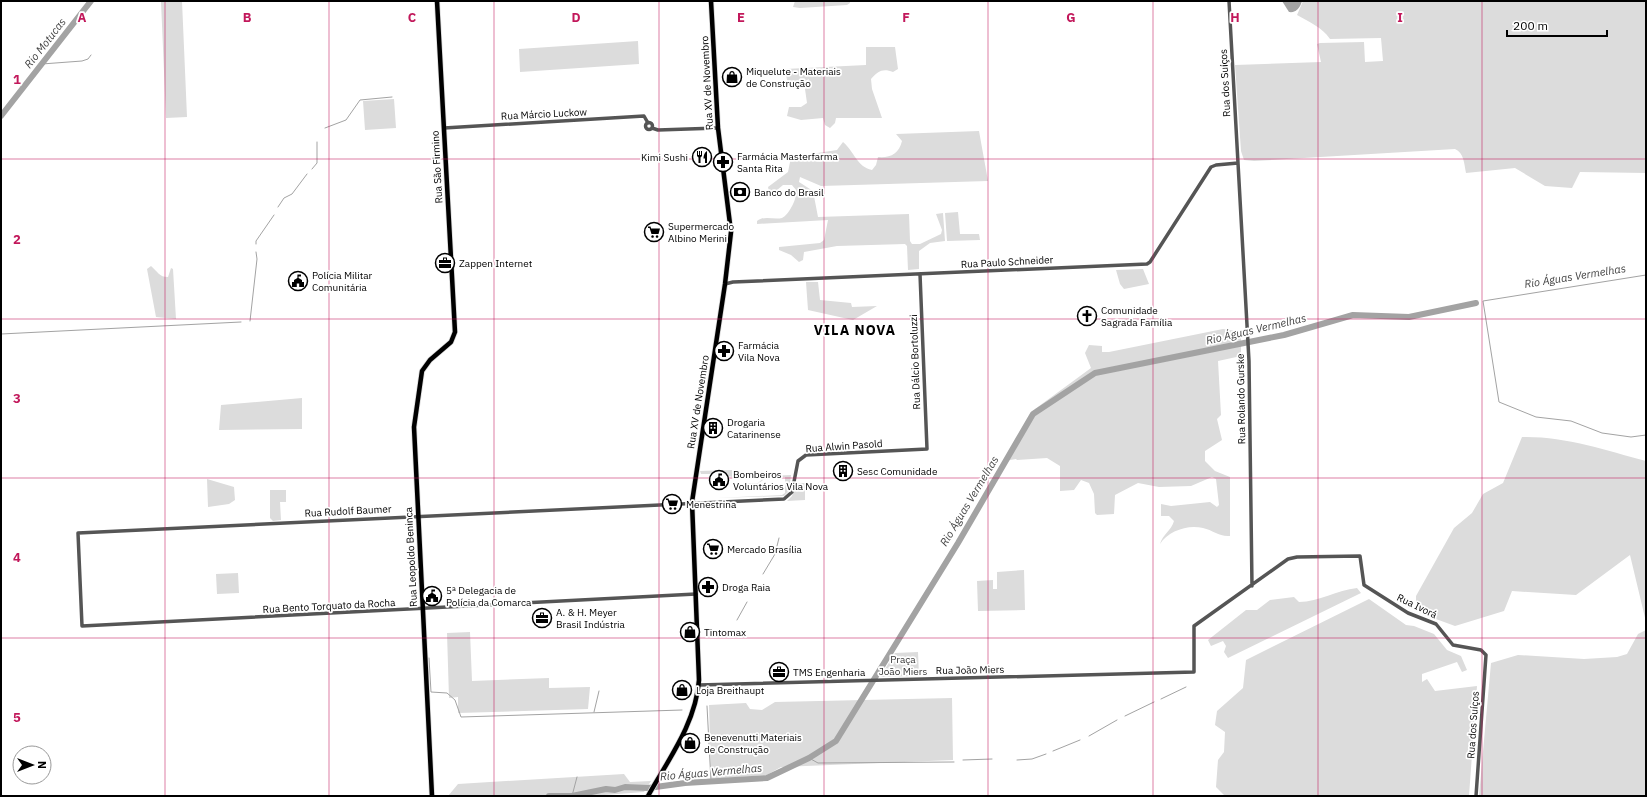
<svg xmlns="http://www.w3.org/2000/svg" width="1647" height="797" font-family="'IBM Plex Sans',sans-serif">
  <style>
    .green { fill: #dcdcdc }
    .water { fill: #a3a3a3 }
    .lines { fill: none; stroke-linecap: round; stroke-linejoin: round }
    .stream { stroke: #a3a3a3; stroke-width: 1 }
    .river { stroke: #a3a3a3; stroke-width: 6 }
    .primary-casing { stroke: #dbdbdb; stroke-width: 6 }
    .tertiary { stroke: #555; stroke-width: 3.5 }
    .primary { stroke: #000; stroke-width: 4.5 }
    .grid { fill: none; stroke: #c2185b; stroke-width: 1; stroke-opacity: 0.55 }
    .labels { text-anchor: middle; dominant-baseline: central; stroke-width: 3.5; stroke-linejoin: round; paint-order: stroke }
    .poi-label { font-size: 10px; fill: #000; stroke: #fff; text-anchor: start }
    .street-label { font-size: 10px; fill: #000; stroke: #fff }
    .park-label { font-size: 10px; fill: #333; stroke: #fff }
    .water-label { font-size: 11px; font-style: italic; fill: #444; stroke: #fff }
    .district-label { font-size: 14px; font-weight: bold; letter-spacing: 1px; fill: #000; stroke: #fff }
    .grid-label { font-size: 13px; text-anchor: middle; font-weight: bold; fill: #c2185b; stroke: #fff; stroke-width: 3.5; stroke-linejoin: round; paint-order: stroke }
  </style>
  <rect width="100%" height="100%" fill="#fff"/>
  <path class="green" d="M 182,1 L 187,117 L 166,118 L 161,2 Z
    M 795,1 L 850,1 L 850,3 L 847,5 L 800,8 L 793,7 Z
    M 1303,1 L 1646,1 L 1646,173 L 1580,172 L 1572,188 L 1545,186 L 1515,168 L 1466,173 C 1464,163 1464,153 1455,149 L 1254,161 L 1244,160 L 1241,151 L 1235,65 L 1321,62 L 1317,44 L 1320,43 L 1364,42 L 1365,62 L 1383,61 L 1381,38 L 1330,39 C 1322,27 1309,22 1297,15 Z
    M 638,41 L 639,64 L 520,72 L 519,49 Z
    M 866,47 L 895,47 L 898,69 L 893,72 C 883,68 878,71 871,79 L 872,89 L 882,118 L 836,118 L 835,123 L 830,128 L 825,125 L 823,118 L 801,120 L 787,116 L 789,107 L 801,107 L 807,103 L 805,89 L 809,79 L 794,87 L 787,80 L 785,69 L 866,65 Z
    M 394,99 L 396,128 L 365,130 L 363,101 Z
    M 979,131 L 988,181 L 821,186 L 800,177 L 799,182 L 813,191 L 818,217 L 909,214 L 910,241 L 912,244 L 920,244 L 941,234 L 942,230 L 936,214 L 943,213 L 945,241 L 930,243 L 919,251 L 919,269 L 908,270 L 907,246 L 905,244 L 837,246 L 804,252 L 803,260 L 799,262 L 791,255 L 779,250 L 779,247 L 820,243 L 824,240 L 828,220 L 757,224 L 757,221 C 765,215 773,220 782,218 C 789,215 798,197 796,190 C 795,188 793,187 792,185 L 783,185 L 770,196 L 768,187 L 788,172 L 791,157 L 837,150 L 843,142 C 854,151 857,167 872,170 L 876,165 L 878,157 C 890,158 899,154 902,141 L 896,134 Z
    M 958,212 L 960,234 L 979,234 L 980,240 L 947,241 L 945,213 Z
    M 151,266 C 158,272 159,277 168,277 L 171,268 L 173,269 L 176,319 L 156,317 L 147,269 Z
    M 1143,269 L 1149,284 L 1124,289 L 1120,284 L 1116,270 Z
    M 806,282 L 818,282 L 820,300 L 851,303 L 852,307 L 877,306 L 853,320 L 808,310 Z
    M 1223,329 L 1241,332 L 1241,356 L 1218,361 L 1221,415 L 1217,419 L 1222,440 L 1205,451 L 1205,461 L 1215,471 L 1230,477 L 1230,536 C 1219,537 1213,530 1203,528 C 1188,524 1168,531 1160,544 C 1163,534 1171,531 1174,521 L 1169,516 L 1161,516 L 1161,504 L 1171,506 L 1210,502 L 1217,507 L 1219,505 L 1216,479 L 1212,477 L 1191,486 L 1159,487 L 1138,483 L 1115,495 L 1114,514 L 1097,515 L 1095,513 L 1094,494 L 1089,483 L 1081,480 L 1074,490 L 1060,491 L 1060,466 L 1047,458 L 1017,460 L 1016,459 L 1004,461 L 1035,409 L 1091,368 L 1085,353 L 1089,345 L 1102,346 L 1102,352 L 1109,352 Z
    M 302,398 L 302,429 L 219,430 L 221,405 Z
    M 1522,437 C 1564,436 1605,450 1646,461 L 1646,622 L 1630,555 L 1576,595 L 1512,591 L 1504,611 L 1455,626 L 1425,615 L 1416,607 L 1416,596 L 1454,528 L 1472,513 L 1483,494 L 1503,483 Z
    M 732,470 L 732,477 L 720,474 L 701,474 L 700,471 Z
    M 791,475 L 789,491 L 784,496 L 717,498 L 782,495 L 785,493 L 785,477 L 767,477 L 758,484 L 746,485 L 746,483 L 758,483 L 766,476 Z
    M 207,479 L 234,487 L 235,500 L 229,504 L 208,507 Z
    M 796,483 L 805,483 L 805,500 L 787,501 L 792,496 Z
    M 270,490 L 286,490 L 286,502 L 280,502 L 281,520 L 273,521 L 270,518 Z
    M 1024,570 L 1025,610 L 978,611 L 977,581 L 993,580 L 993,589 L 997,589 L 997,572 Z
    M 238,573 L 239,593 L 217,594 L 216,574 Z
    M 1357,588 L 1361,593 L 1228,658 L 1224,652 L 1226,646 L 1223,641 L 1211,646 L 1208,640 L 1246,610 L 1257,610 L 1270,600 L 1294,597 L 1299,602 C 1319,602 1337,590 1357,588 Z
    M 1369,599 L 1406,625 L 1414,626 L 1434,634 L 1447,650 L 1461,656 L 1467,670 L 1462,672 L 1457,662 L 1422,674 L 1422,682 L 1427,679 L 1435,691 L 1477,686 L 1469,796 L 1225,796 L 1216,787 L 1218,760 L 1224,752 L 1225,732 L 1215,725 L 1217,711 L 1243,688 L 1246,660 Z
    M 1646,630 L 1646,796 L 1479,796 L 1491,663 L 1518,655 L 1584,659 L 1617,657 L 1627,654 L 1638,634 Z
    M 470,632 L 472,681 L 549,678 L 549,688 L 590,687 L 588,709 L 458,713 L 458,697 L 449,698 L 447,633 Z
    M 918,652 L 919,676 L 880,677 L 895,653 Z
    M 952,698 L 953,760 L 781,767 L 767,775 L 711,779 L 709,705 L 746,703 L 750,709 L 762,710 L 775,702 Z
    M 624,774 L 630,782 L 651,781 L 644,792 L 591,796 L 448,796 L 458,784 Z"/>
  <path class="water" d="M 1282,1 L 1302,1 C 1300,8 1296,13 1289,12 Z"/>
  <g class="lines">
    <path class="stream" d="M 42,64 L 82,61 L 88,59 L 91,55
      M 325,128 L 346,120 L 360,100 L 392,97
      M 312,169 L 317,163 L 317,142
      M 278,207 L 284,198 L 292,194 L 307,174
      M 256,244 L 256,241 L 274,215
      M 1646,275 L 1483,301 L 1499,402 L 1536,417 L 1571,421 L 1602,433 L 1631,437 L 1646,435
      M 250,321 L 257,259 L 256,252
      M 1,334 L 241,322
      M 763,574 L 775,554 L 779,538
      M 737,620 L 747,602
      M 429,658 L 431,692 L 447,693 L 455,700 L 461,717 L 682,710
      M 1161,699 L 1186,687
      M 707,706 L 711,781
      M 594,712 L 599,691
      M 1125,716 L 1154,702
      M 1089,736 L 1117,720
      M 1053,751 L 1080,740
      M 809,758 L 818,763 L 954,762
      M 963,760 L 992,759
      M 1017,760 L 1032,759 L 1046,754
      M 572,796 L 577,777"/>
    <path class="river" d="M 1,116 L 91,1
      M 549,796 L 572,796 L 606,789 L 615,790 L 625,787 L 648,788 L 685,783 L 767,778 L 809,758 L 836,741 L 958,543 L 1033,414 L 1095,373 L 1284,335 L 1353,315 L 1409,317 L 1476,303"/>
    <g class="primary-casing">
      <path id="primary" d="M 432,796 L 414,427 L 422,371 L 430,360 L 451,342 L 455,332 L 437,1
        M 648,796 C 668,760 696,723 699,680 L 692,502 L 725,284 L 731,232 L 718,128 L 711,1"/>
    </g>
    <path class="tertiary" d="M 1229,1 L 1249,361 L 1252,586
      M645.5 126a3.5 3.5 0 1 1 7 0a3.5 3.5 0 1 1-7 0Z
      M 444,128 L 644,116 L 648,123
      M 652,128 L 658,130 L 718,128
      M 725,284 L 733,282 L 1147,264 L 1150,262 L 1211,167 L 1216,165 L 1238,163
      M 696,594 L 82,626 L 78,533 L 784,499 L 792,492 L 798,461 L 806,455 L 927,449 L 920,274
      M 699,685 L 1194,672 L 1194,626 L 1288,559 L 1297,557 L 1360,556 L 1364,585 L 1408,613 L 1436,624 L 1453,645 L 1481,650 L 1486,655 L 1476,796"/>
    <use href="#primary" class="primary"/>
  </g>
  <path class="grid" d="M 165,1 L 165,796M 329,1 L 329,796M 494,1 L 494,796M 659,1 L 659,796M 824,1 L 824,796M 988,1 L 988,796M 1153,1 L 1153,796M 1318,1 L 1318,796M 1482,1 L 1482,796M 1,159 L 1646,159M 1,319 L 1646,319M 1,478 L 1646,478M 1,638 L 1646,638"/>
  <defs>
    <g id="shop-ring" transform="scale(1)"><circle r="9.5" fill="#fff" stroke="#000" stroke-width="1.5"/><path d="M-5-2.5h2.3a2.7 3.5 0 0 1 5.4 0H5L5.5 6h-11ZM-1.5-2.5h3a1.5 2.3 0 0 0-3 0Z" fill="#000"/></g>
    <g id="restaurant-ring" transform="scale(1)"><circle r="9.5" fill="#fff" stroke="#000" stroke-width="1.5"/><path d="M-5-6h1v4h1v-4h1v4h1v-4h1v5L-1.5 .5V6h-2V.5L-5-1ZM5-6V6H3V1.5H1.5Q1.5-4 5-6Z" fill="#000"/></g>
    <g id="pharmacy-ring" transform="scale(1)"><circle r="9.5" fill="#fff" stroke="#000" stroke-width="1.5"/><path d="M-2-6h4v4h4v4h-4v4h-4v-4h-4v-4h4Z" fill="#000"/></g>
    <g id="bank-ring" transform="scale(1)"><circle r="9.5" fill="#fff" stroke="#000" stroke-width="1.5"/><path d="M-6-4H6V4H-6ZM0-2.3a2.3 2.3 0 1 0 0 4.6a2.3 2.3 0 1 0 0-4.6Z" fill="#000"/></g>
    <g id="supermarket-ring" transform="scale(1)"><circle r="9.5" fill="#fff" stroke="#000" stroke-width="1.5"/><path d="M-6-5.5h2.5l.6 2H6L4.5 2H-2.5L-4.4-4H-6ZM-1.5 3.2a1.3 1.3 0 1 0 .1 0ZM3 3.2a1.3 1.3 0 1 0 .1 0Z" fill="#000"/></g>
    <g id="office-ring" transform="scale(1)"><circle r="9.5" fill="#fff" stroke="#000" stroke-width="1.5"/><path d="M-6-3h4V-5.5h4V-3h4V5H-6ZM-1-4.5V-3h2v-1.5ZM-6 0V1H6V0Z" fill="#000"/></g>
    <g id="civic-ring" transform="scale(1)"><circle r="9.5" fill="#fff" stroke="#000" stroke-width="1.5"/><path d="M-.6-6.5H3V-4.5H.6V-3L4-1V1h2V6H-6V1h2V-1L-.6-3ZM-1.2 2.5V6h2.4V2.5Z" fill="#000"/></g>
    <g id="church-ring" transform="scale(1)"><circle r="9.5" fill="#fff" stroke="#000" stroke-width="1.5"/><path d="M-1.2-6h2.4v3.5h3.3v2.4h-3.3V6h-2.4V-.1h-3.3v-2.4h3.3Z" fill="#000"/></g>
    <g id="building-ring" transform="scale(1)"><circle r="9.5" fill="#fff" stroke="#000" stroke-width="1.5"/><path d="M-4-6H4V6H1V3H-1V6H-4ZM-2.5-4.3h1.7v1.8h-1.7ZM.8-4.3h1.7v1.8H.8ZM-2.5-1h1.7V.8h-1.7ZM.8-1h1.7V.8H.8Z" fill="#000"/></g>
  </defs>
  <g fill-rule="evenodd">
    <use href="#shop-ring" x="732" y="77"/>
    <use href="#restaurant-ring" x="702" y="157"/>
    <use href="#pharmacy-ring" x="723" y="162"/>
    <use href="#bank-ring" x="740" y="192"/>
    <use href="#supermarket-ring" x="654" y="232"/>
    <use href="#office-ring" x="445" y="263"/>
    <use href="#civic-ring" x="298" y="281"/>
    <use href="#church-ring" x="1087" y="316"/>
    <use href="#pharmacy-ring" x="724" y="351"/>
    <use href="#building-ring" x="713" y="428"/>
    <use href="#building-ring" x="843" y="471"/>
    <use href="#civic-ring" x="719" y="480"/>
    <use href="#supermarket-ring" x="672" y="504"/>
    <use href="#supermarket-ring" x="713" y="549"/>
    <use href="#pharmacy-ring" x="708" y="587"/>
    <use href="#civic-ring" x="432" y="596"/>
    <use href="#office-ring" x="542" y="618"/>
    <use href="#shop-ring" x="690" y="632"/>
    <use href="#office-ring" x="779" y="672"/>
    <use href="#shop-ring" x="682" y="690"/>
    <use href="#shop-ring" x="690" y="743"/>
  </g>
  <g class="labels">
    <g class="poi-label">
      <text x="746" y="71">Miquelute - Materiais<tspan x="746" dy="12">de Construção</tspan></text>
      <text x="737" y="156">Farmácia Masterfarma<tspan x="737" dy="12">Santa Rita</tspan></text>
      <text x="688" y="157" text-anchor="end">Kimi Sushi</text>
      <text x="754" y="192">Banco do Brasil</text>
      <text x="668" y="226">Supermercado<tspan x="668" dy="12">Albino Merini</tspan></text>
      <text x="459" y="263">Zappen Internet</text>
      <text x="312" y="275">Polícia Militar<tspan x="312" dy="12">Comunitária</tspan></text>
      <text x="1101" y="310">Comunidade<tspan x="1101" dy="12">Sagrada Família</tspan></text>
      <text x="738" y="345">Farmácia<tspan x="738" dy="12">Vila Nova</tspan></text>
      <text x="727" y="422">Drogaria<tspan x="727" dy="12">Catarinense</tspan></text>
      <text x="857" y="471">Sesc Comunidade</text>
      <text x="733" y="474">Bombeiros<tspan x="733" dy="12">Voluntários Vila Nova</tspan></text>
      <text x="686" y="504">Menestrina</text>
      <text x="727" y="549">Mercado Brasília</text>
      <text x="722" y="587">Droga Raia</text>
      <text x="446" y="590">5ª Delegacia de<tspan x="446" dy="12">Polícia da Comarca</tspan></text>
      <text x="556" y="612">A. &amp; H. Meyer<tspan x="556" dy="12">Brasil Indústria</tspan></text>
      <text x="704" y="632">Tintomax</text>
      <text x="793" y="672">TMS Engenharia</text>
      <text x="696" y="690">Loja Breithaupt</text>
      <text x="704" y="737">Benevenutti Materiais<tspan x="704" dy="12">de Construção</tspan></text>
    </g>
    <g class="street-label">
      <text transform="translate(707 83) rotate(-93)">Rua XV de Novembro</text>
      <text transform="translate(1225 83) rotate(-93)">Rua dos Suíços</text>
      <text transform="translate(544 114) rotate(-3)">Rua Márcio Luckow</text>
      <text transform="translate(437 167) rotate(-93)">Rua São Firmino</text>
      <text transform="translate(1007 262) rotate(-3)">Rua Paulo Schneider</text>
      <text transform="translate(915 362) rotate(-92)">Rua Dálcio Bortoluzzi</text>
      <text transform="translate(1241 399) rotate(-91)">Rua Rolando Gurske</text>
      <text transform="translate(698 402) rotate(-81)">Rua XV de Novembro</text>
      <text transform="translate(844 446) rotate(-4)">Rua Alwin Pasold</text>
      <text transform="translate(348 511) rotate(-3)">Rua Rudolf Baumer</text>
      <text transform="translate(411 557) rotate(-93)">Rua Leopoldo Beninca</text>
      <text transform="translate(329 606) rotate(-3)">Rua Bento Torquato da Rocha</text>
      <text transform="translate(1417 606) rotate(26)">Rua Ivorá</text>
      <text transform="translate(970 670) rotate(-1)">Rua João Miers</text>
      <text transform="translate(1473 725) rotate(-86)">Rua dos Suíços</text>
    </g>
    <g class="park-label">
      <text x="903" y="659">Praça<tspan x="903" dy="12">João Miers</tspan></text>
    </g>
    <g class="water-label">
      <text transform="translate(45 43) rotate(-52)">Rio Motucas</text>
      <text transform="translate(1575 276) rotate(-9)">Rio Águas Vermelhas</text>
      <text transform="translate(1256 329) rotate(-13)">Rio Águas Vermelhas</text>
      <text transform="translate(969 501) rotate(-59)">Rio Águas Vermelhas</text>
      <text transform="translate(711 772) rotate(-5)">Rio Águas Vermelhas</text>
    </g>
    <g class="district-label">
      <text x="855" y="330">VILA NOVA</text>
    </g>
  </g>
  <g class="grid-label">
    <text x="82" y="22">A</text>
    <text x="247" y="22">B</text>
    <text x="412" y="22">C</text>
    <text x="576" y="22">D</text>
    <text x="741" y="22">E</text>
    <text x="906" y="22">F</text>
    <text x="1071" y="22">G</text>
    <text x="1235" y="22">H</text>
    <text x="1400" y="22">I</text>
    <text x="17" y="84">1</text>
    <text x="17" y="244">2</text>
    <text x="17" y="403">3</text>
    <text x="17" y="562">4</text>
    <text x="17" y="722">5</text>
  </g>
  <rect width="1647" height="797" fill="none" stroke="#000000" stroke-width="4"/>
  <g transform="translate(32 765) rotate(90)"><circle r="19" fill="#ffffff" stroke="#999999"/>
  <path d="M0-3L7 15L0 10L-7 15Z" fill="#000000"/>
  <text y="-6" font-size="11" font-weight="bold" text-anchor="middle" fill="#000000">N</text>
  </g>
  <path d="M1507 30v6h100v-6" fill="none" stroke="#000000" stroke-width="2"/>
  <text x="1513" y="30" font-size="12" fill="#000000" stroke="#ffffff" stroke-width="3" paint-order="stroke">200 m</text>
</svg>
